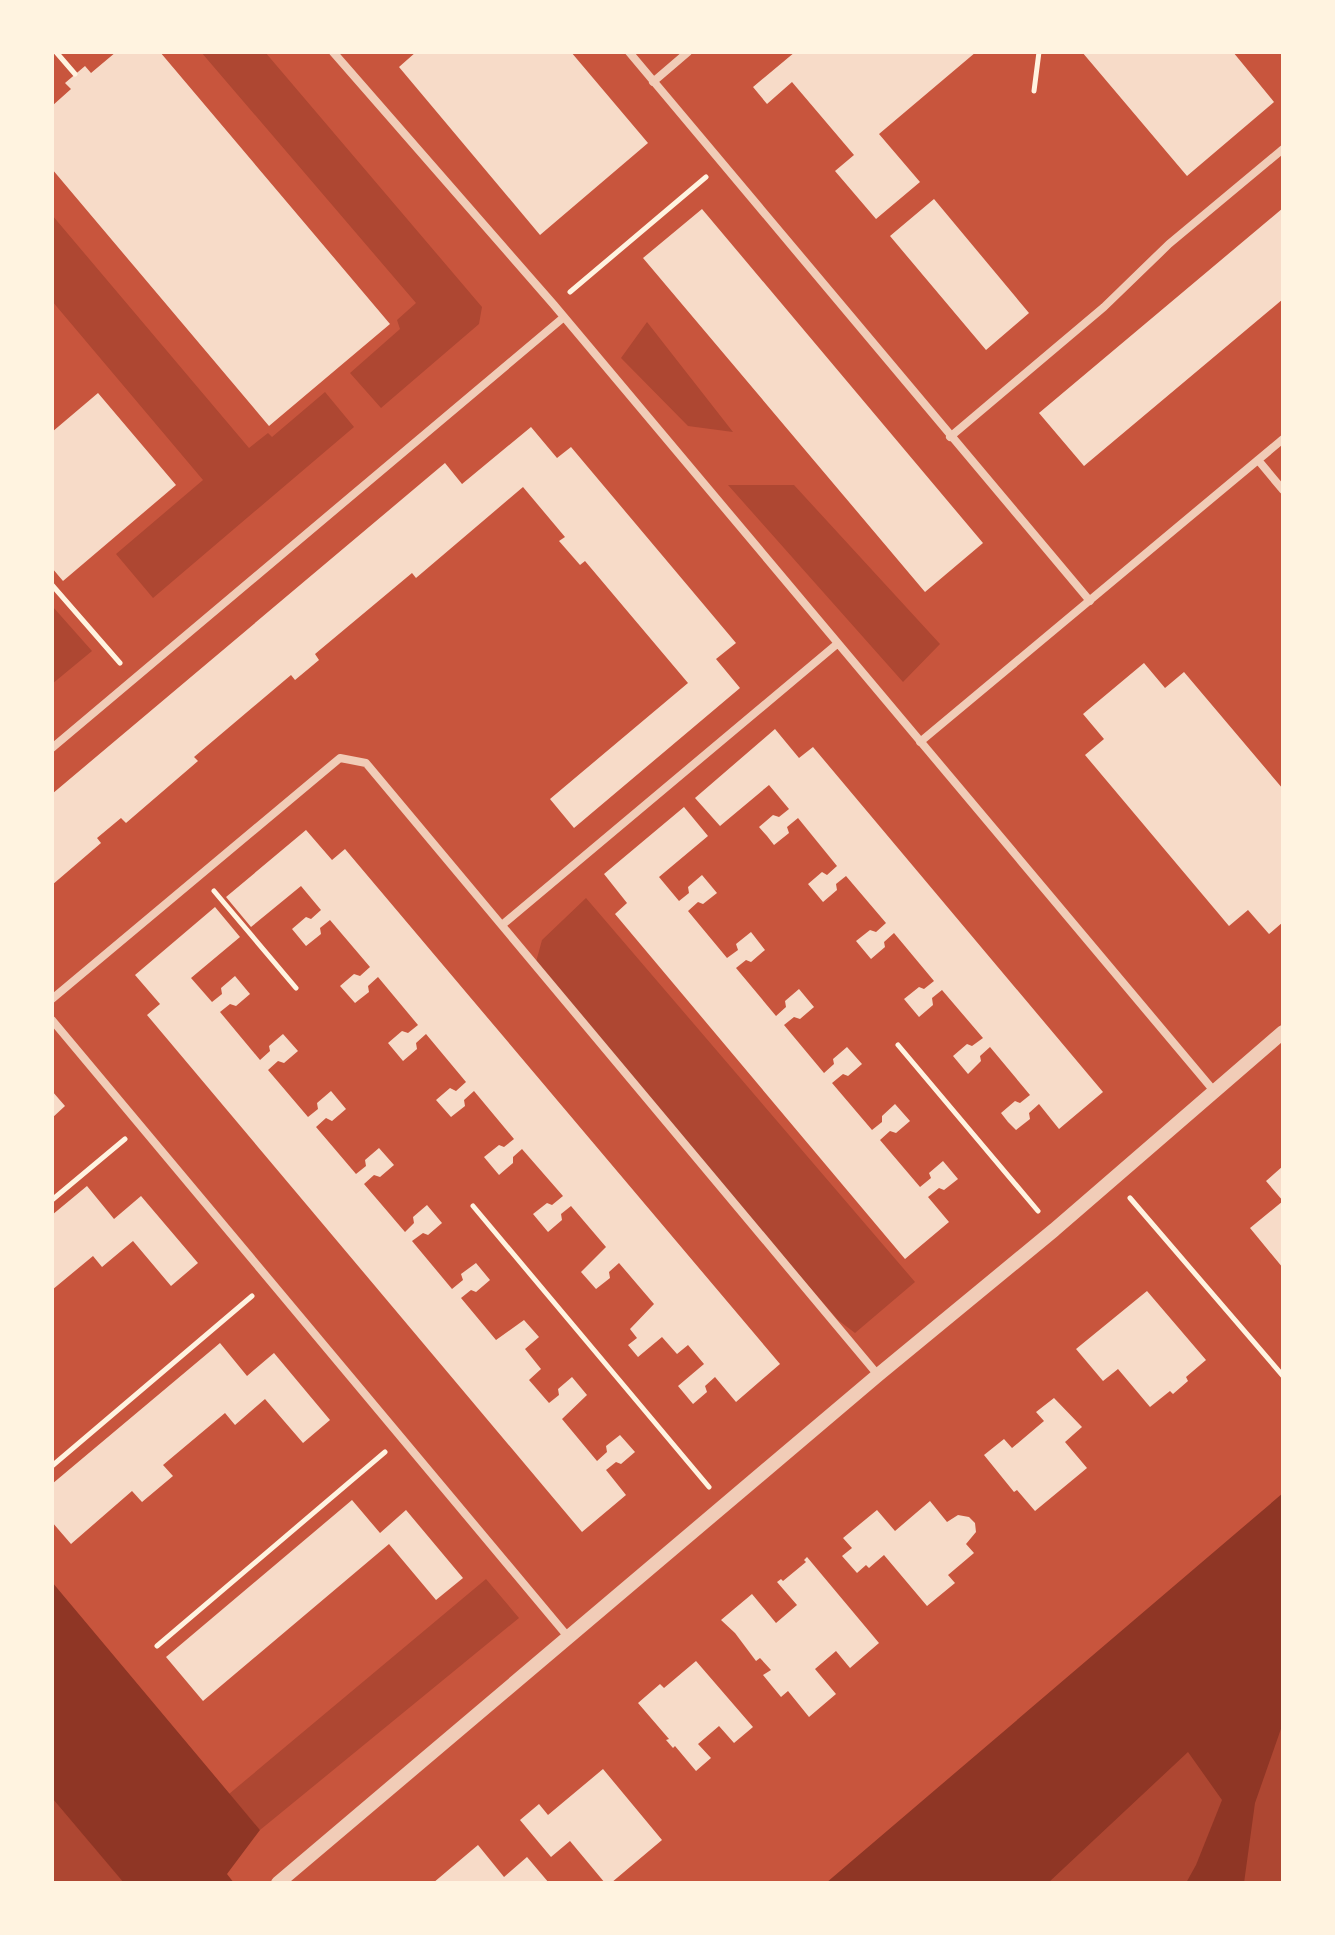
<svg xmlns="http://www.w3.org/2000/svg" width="1335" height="1935" font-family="'Exo 2',sans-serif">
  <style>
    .green { fill: #ae4732 }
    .water { fill: #8f3625 }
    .building { fill: #f7dbc8 }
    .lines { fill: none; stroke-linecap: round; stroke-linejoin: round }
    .path { stroke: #fff3e0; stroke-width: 5 }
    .minor { stroke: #f1ccb7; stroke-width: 8 }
    .tertiary { stroke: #f1ccb7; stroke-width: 14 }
  </style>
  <rect width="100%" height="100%" fill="#c8553d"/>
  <path class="green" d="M 201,52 L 265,52 L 482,307 L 479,324 L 381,408 L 350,373 L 400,329 L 397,320 L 416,303 Z
    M 52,215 L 249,448 L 268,433 L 272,437 L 325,392 L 354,427 L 153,598 L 116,554 L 203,480 L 52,301 Z
    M 647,322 L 733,432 L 688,426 L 621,358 Z
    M 728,485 L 794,485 L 940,644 L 903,682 Z
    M 53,607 L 92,651 L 52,684 L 52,608 Z
    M 586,898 L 915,1282 L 855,1333 L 838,1320 L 630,1079 L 536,962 L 542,940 Z
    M 486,1579 L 519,1618 L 260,1830 L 229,1794 Z
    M 1283,1635 L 1283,1883 L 977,1883 Z
    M 52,1798 L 122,1880 L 124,1883 L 52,1883 Z"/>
  <path class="water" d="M 1283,1493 L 1283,1723 L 1255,1803 L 1244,1883 L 1186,1883 L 1196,1865 L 1222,1800 L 1188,1752 L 1048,1883 L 826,1883 Z
    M 52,1582 L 260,1830 L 227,1874 L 234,1883 L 124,1883 L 52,1798 Z"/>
  <path class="building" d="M 116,52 L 160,52 L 390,324 L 269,426 L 52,169 L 52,106 L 71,89 L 65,83 L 85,66 L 91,73 Z
    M 416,52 L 571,52 L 648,143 L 540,235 L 399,67 Z
    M 795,52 L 976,52 L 879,134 L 920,182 L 876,219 L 835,171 L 854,155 L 792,82 L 767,104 L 753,87 Z
    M 1082,52 L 1233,52 L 1274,102 L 1187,176 Z
    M 934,199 L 1029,313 L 986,350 L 890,236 Z
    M 1283,208 L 1283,299 L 1084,466 L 1039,413 Z
    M 702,209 L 983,543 L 925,592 L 643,258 Z
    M 98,393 L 176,485 L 63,581 L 52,568 L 52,432 Z
    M 531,427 L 557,458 L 571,447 L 736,643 L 716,659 L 740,688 L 574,828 L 550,799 L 688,683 L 585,561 L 580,565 L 559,541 L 565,537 L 523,487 L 416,578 L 412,573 L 315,654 L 319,660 L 295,680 L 291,675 L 194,757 L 198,761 L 126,823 L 121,818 L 97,838 L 101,843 L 52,885 L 52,794 L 445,463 L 462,484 Z
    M 1144,663 L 1165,688 L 1184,672 L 1283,789 L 1283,922 L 1269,934 L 1248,910 L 1229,926 L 1085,755 L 1104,739 L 1083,714 Z
    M 775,729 L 799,758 L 813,747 L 1103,1092 L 1059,1129 L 1039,1104 L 1029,1113 L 1030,1119 L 1016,1130 L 1008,1122 L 1001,1113 L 1015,1101 L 1020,1103 L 1030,1095 L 990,1047 L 980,1056 L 981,1061 L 968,1074 L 953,1056 L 967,1044 L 972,1046 L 983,1038 L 942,990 L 932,998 L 933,1005 L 919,1017 L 904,999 L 919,987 L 924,989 L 934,981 L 894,933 L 884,942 L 885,947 L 871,959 L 856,941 L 870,930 L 876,932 L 886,923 L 846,876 L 836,884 L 837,890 L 823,902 L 808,884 L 822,872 L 827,875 L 837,866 L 798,818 L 787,827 L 789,833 L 774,845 L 767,836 L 759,827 L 773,815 L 779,817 L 789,809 L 769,785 L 720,826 L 695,798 Z
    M 684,807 L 708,836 L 659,877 L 679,901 L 689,893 L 688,887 L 702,875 L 717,893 L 703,904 L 698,902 L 688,911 L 727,958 L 738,950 L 736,944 L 751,932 L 765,950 L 751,962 L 746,960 L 736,968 L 776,1016 L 786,1007 L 785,1001 L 799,989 L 814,1007 L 800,1019 L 794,1017 L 784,1025 L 824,1073 L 834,1064 L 833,1059 L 847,1047 L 862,1064 L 848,1076 L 843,1074 L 832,1083 L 872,1130 L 882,1122 L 882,1116 L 895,1104 L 910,1121 L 896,1133 L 890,1131 L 880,1140 L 920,1187 L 931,1178 L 929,1173 L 943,1161 L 958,1179 L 944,1190 L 939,1188 L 928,1197 L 949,1222 L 905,1259 L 615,914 L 627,903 L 604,874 Z
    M 306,830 L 332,860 L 345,849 L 780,1364 L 736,1402 L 715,1377 L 705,1386 L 707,1392 L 693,1404 L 678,1386 L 704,1364 L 688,1345 L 677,1354 L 662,1337 L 638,1357 L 628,1345 L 637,1338 L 630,1329 L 654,1304 L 619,1263 L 609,1272 L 610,1278 L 596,1289 L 581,1272 L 606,1247 L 571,1206 L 561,1214 L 562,1220 L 548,1232 L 533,1214 L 547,1203 L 552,1205 L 563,1196 L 522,1149 L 513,1157 L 513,1163 L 499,1175 L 484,1157 L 499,1145 L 504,1147 L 514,1139 L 474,1091 L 464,1100 L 465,1106 L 451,1117 L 436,1100 L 450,1088 L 456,1091 L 466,1082 L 426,1034 L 416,1043 L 417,1049 L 403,1061 L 388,1043 L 402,1031 L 408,1033 L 418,1025 L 378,977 L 368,986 L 369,992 L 355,1003 L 340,986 L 354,974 L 360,976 L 370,967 L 330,920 L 320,928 L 321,934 L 306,946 L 292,929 L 306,917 L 311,919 L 321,910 L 301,886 L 251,927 L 226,897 Z
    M 215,907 L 240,937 L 191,978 L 212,1002 L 222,994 L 221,988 L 235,976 L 250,994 L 236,1006 L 230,1004 L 220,1012 L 260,1060 L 270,1051 L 269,1046 L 283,1034 L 298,1051 L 284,1063 L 278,1061 L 268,1070 L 308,1117 L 318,1109 L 317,1103 L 331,1091 L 346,1109 L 332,1121 L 326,1118 L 316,1127 L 356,1174 L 366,1166 L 365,1160 L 379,1148 L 394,1165 L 380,1177 L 374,1175 L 364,1184 L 405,1232 L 414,1223 L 413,1217 L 427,1205 L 442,1223 L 428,1235 L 423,1233 L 412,1241 L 452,1289 L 463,1280 L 461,1274 L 476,1263 L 490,1280 L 476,1292 L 471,1290 L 461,1298 L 496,1340 L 524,1320 L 539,1337 L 525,1349 L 541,1369 L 529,1380 L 549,1403 L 559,1395 L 558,1389 L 572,1377 L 587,1395 L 562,1419 L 597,1461 L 607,1452 L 606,1446 L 620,1435 L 635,1452 L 621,1464 L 616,1462 L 606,1470 L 626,1495 L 582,1532 L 147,1015 L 160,1004 L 135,975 Z
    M 52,1091 L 65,1106 L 52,1118 Z
    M 1283,1166 L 1283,1268 L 1250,1228 L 1283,1201 L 1266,1181 Z
    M 87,1186 L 114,1219 L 141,1196 L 198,1263 L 171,1286 L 133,1241 L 102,1267 L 93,1256 L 52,1290 L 52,1215 Z
    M 1147,1291 L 1206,1360 L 1186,1377 L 1188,1381 L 1173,1394 L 1170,1391 L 1150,1407 L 1118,1369 L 1103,1381 L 1076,1349 Z
    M 220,1343 L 247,1376 L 274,1353 L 330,1420 L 303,1443 L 265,1399 L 235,1425 L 225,1413 L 163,1465 L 173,1476 L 142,1502 L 132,1491 L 71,1544 L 52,1522 L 52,1484 Z
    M 1054,1398 L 1082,1427 L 1065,1442 L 1087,1468 L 1035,1511 L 1017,1490 L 1014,1492 L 984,1455 L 1004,1439 L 1012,1448 L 1044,1421 L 1036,1412 Z
    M 352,1500 L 380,1533 L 406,1510 L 463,1578 L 436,1600 L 389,1544 L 203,1701 L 166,1657 Z
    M 930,1501 L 947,1522 L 958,1515 L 969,1517 L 975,1523 L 976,1532 L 966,1544 L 974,1553 L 948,1575 L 955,1583 L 927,1606 L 884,1555 L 869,1568 L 866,1565 L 857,1573 L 842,1556 L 852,1548 L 843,1538 L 877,1510 L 895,1531 Z
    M 807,1557 L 879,1643 L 850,1668 L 836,1651 L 815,1669 L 836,1694 L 809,1717 L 788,1691 L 781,1697 L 763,1675 L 771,1670 L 760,1658 L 756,1661 L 735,1633 L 721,1620 L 752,1594 L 776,1623 L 797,1605 L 777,1582 L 781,1579 L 783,1581 L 806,1562 L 804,1560 Z
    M 696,1661 L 753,1727 L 734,1743 L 719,1726 L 698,1744 L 711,1758 L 696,1771 L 675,1746 L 673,1748 L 666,1740 L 669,1739 L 638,1703 L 660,1684 L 664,1688 Z
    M 603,1769 L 662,1840 L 611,1883 L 605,1883 L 570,1841 L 551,1857 L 520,1820 L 539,1804 L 548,1815 Z
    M 478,1845 L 504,1877 L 527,1857 L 549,1883 L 433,1883 Z"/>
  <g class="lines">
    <path class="path" d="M 56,52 L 75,74
      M 1034,91 L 1039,52
      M 570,292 L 706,177
      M 52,585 L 120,663
      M 214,891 L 296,988
      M 898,1045 L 1038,1211
      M 1130,1198 L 1283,1376
      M 52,1200 L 125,1139
      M 473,1206 L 709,1487
      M 52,1466 L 252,1296
      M 157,1646 L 385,1452"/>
    <path class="minor" d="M 333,52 L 554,305 L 1214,1091
      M 629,52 L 1090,601
      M 653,82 L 688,52
      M 950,437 L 1104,307 L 1169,244 L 1283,149
      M 1258,460 L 1283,490
      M 920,742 L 1283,439
      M 52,748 L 564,317
      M 502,925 L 837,644
      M 52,999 L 340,758 L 366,763 L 878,1375
      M 52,1020 L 569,1638"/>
    <path class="tertiary" d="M 278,1883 L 878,1375 L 1054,1230 L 1283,1032"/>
  </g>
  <rect width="1335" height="1935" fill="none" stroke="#fff3e0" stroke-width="108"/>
</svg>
